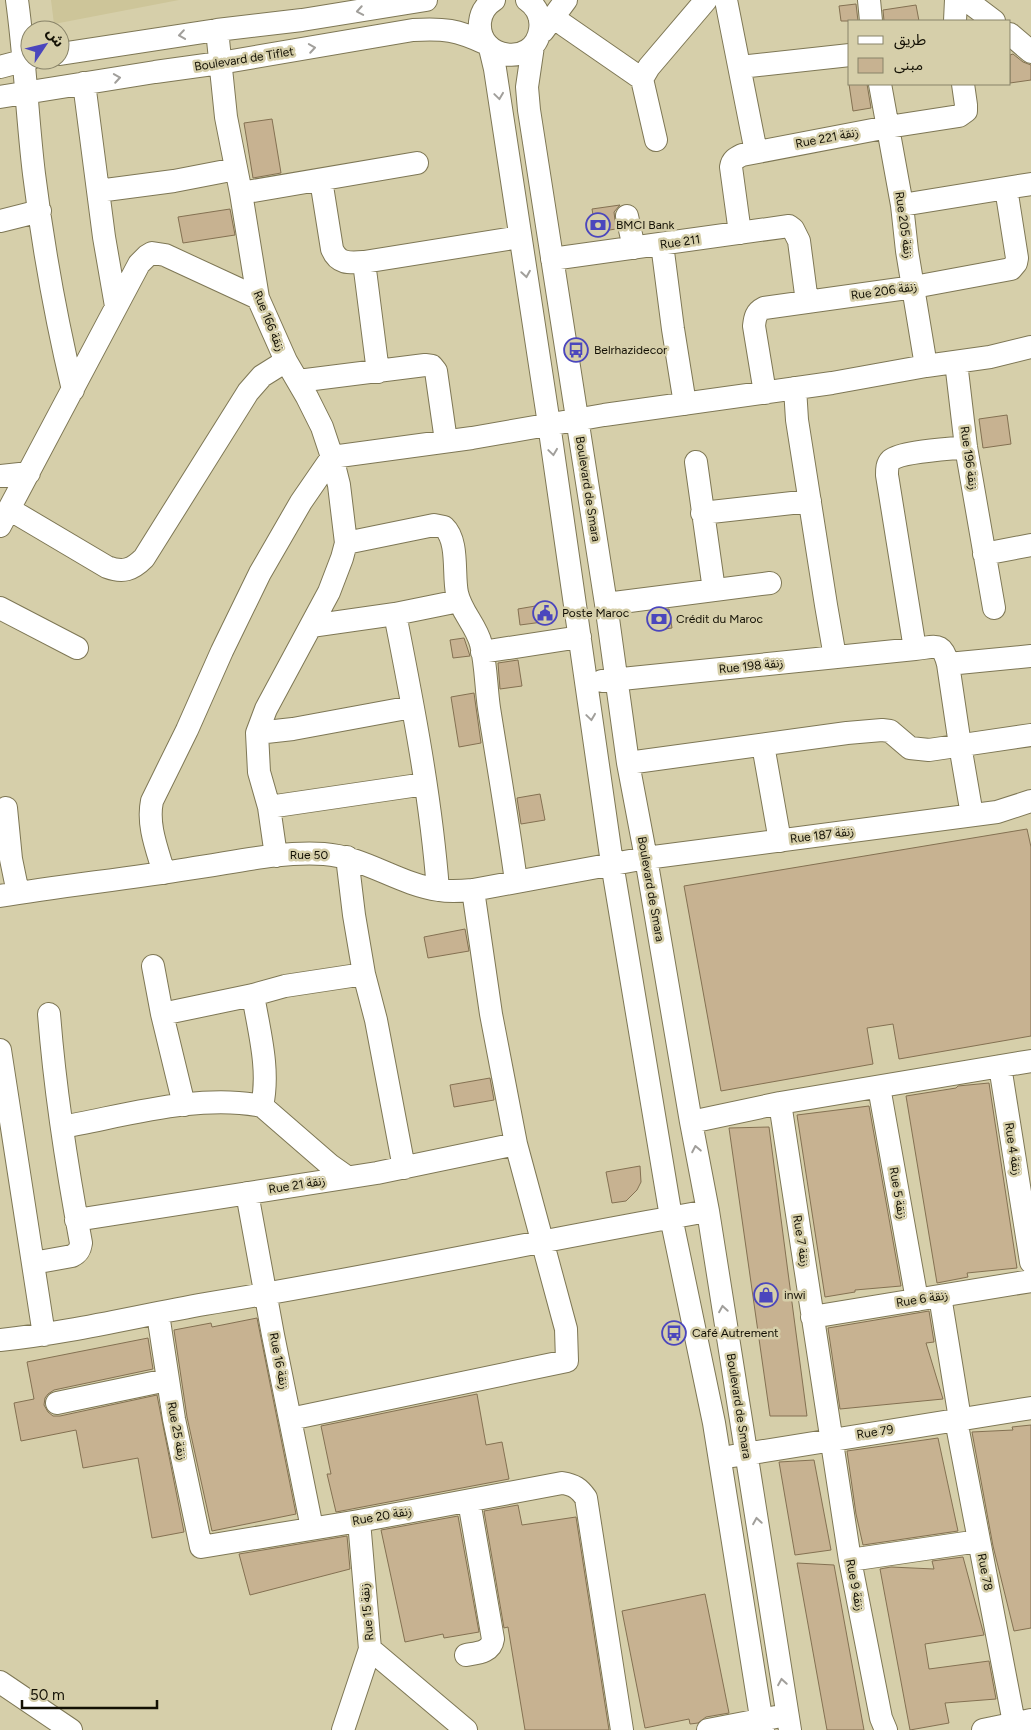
<svg xmlns="http://www.w3.org/2000/svg" width="1031" height="1730" font-family="Figtree,'Noto Sans Arabic',sans-serif">
  <style>
    .built { fill: #cdc599 }
    .building { fill: #c7b291; stroke: #847152 }
    .lines { fill: none; stroke-linecap: round; stroke-linejoin: round }
    .minor-casing { stroke: #7e7755; stroke-width: 24 }
    .minor { stroke: #fff; stroke-width: 22 }
    .oneway { stroke: #a19f9b }
    .labels { text-anchor: middle; dominant-baseline: central; stroke-width: 5; stroke-linejoin: round; paint-order: stroke }
    .street-label { font-size: 12px; fill: #131004; stroke: #d6cfaa }
    .poi-label { font-size: 12px; fill: #131004; stroke: #d6cfaa; text-anchor: start }
  </style>
  <rect width="100%" height="100%" fill="#d6cfaa"/>
  <path class="built" d="M 51,0 L 179,0 L 54,24 Z"/>
  <path class="building" d="M 856,4 L 858,21 L 841,21 L 839,6 Z
    M 916,5 L 919,21 L 884,21 L 883,10 Z
    M 1013,54 L 1023,62 L 1031,65 L 1031,80 L 1010,83 L 1010,55 Z
    M 849,84 L 867,84 L 871,108 L 853,111 Z
    M 272,119 L 281,173 L 253,178 L 244,123 Z
    M 620,205 L 614,212 L 616,229 L 596,232 L 592,209 Z
    M 230,209 L 235,235 L 183,243 L 178,217 Z
    M 1007,415 L 1011,444 L 983,448 L 979,419 Z
    M 547,604 L 550,621 L 520,625 L 518,609 Z
    M 669,609 L 672,628 L 658,630 L 654,611 Z
    M 464,638 L 470,656 L 453,658 L 450,640 Z
    M 518,660 L 522,686 L 500,689 L 498,663 Z
    M 474,693 L 481,743 L 459,747 L 451,697 Z
    M 540,794 L 545,820 L 521,824 L 517,798 Z
    M 1027,829 L 1031,847 L 1031,1036 L 899,1059 L 893,1024 L 867,1028 L 873,1064 L 721,1091 L 684,886 Z
    M 465,929 L 469,951 L 428,958 L 424,937 Z
    M 490,1078 L 494,1100 L 454,1107 L 450,1085 Z
    M 989,1083 L 1017,1268 L 967,1273 L 968,1277 L 937,1283 L 906,1096 L 956,1088 L 958,1086 Z
    M 869,1106 L 901,1286 L 855,1290 L 855,1292 L 825,1297 L 797,1115 Z
    M 769,1127 L 789,1280 L 807,1416 L 770,1416 L 729,1128 Z
    M 640,1166 L 641,1182 L 637,1190 L 626,1201 L 612,1203 L 606,1172 Z
    M 929,1311 L 934,1342 L 926,1343 L 943,1399 L 840,1409 L 828,1328 Z
    M 257,1318 L 296,1514 L 212,1531 L 187,1417 L 174,1330 L 211,1323 L 212,1327 Z
    M 148,1338 L 153,1369 L 54,1390 L 48,1394 L 45,1398 L 44,1405 L 48,1412 L 53,1416 L 60,1416 L 157,1395 L 184,1532 L 152,1538 L 138,1458 L 83,1468 L 76,1430 L 21,1441 L 14,1403 L 34,1399 L 27,1362 Z
    M 477,1394 L 486,1445 L 502,1442 L 509,1479 L 336,1512 L 327,1474 L 331,1474 L 321,1426 Z
    M 1031,1425 L 1031,1628 L 1014,1631 L 993,1546 L 972,1432 L 1013,1430 L 1012,1427 Z
    M 938,1438 L 958,1531 L 863,1545 L 856,1514 L 847,1451 Z
    M 814,1460 L 831,1550 L 795,1555 L 779,1462 Z
    M 518,1505 L 522,1525 L 576,1517 L 609,1730 L 525,1730 L 508,1627 L 504,1628 L 484,1511 Z
    M 458,1516 L 479,1632 L 444,1638 L 443,1634 L 405,1642 L 381,1530 Z
    M 347,1536 L 350,1569 L 250,1595 L 239,1554 Z
    M 963,1557 L 984,1635 L 925,1644 L 929,1669 L 989,1661 L 996,1699 L 945,1703 L 949,1723 L 910,1730 L 880,1569 L 891,1567 L 934,1569 L 932,1561 Z
    M 797,1563 L 834,1565 L 864,1730 L 827,1730 Z
    M 705,1594 L 729,1713 L 706,1717 L 698,1723 L 690,1724 L 689,1719 L 645,1728 L 622,1611 Z"/>
  <g class="lines">
    <g class="minor-casing">
      <path id="minor" d="M 17,0 C 25,58 27,116 34,174 C 43,246 56,319 73,390
        M 494,0 C 486,5 481,13 480,22 C 477,60 534,68 540,30 C 542,18 537,7 527,0
        M 726,0 L 756,152
        M 869,0 L 871,21
        M 966,0 L 994,21
        M 539,16 L 561,23 L 642,79
        M 955,21 L 956,0
        M 217,30 L 226,117 L 241,193 L 258,298 L 286,361 L 307,397 L 322,427 L 332,457 L 339,485 L 346,543 L 342,558 L 329,592 L 266,709 L 257,733 L 259,772 L 269,807 L 276,856
        M 543,31 L 566,0
        M 1010,34 L 1031,52
        M 533,46 L 527,87 L 529,110 L 606,604 L 628,763 L 646,858 L 691,1122 L 708,1211 L 790,1730
        M 490,48 L 495,69 L 549,424 L 612,863 L 671,1217 L 714,1423 L 763,1730
        M 60,54 L 217,30 L 302,20 L 426,0
        M 0,67 L 30,59
        M 740,67 L 850,55
        M 84,83 L 104,237 L 116,306
        M 880,84 L 902,205 L 907,251 L 926,366
        M 0,97 L 155,72 L 220,63 L 413,30 C 444,28 457,30 485,43
        M 656,140 L 642,79 L 649,67 L 706,0
        M 321,180 L 332,249 C 338,264 349,263 364,262 L 520,237
        M 98,191 L 174,181 L 236,169
        M 241,193 L 417,163
        M 902,205 L 1031,184
        M 627,216 L 634,248
        M 0,221 L 40,211
        M 740,233 L 731,167 C 732,160 736,158 742,155 L 888,127 L 959,116 L 966,111 L 966,105 L 963,84
        M 662,244 L 673,329 L 685,404
        M 552,259 L 789,226 L 793,229 L 799,241 L 807,302
        M 364,262 L 378,372
        M 956,362 L 966,447 L 994,608
        M 298,381 L 425,365 L 432,366 L 436,371 L 446,441
        M 795,388 L 797,420 L 826,605 L 835,657
        M 765,393 L 754,326 C 755,317 756,312 764,308 L 914,287 L 1011,269 L 1016,263 L 1017,258 L 1006,188
        M 696,462 L 714,590
        M 0,476 L 29,473
        M 9,509 L 107,567 C 123,573 132,570 144,558 L 248,392 L 262,376 L 286,361
        M 702,513 L 810,501
        M 0,526 L 139,264 L 147,256 L 152,253 L 165,255 L 258,298
        M 346,543 L 434,525 L 444,527 C 459,541 453,574 457,593 C 461,612 476,625 481,644 C 486,664 486,687 489,708 C 498,765 508,823 516,881
        M 984,554 L 1031,545
        M 606,604 L 770,583
        M 0,608 L 77,648
        M 395,614 C 413,705 431,798 438,890
        M 311,626 L 395,614 L 459,601
        M 915,649 L 887,475 C 887,469 887,464 891,460 C 902,451 951,449 966,447
        M 482,652 L 580,637
        M 948,664 L 1031,656
        M 602,681 L 915,649 C 936,647 942,641 948,664 L 960,745 L 972,815
        M 257,733 L 293,729 L 412,707
        M 763,745 L 780,841
        M 628,763 L 847,733 L 882,730 L 890,731 L 910,748 L 929,750 L 1031,735
        M 269,807 L 425,784
        M 6,808 L 11,859 L 18,893
        M 347,857 L 354,915 L 364,974 L 376,1020 L 404,1168
        M 164,873 C 157,849 147,825 152,801 L 187,730 L 222,651 L 260,573 L 301,502 L 332,457 L 472,438 L 604,415 L 832,383 L 926,366 L 990,357 L 1031,347
        M 0,896 C 62,886 125,879 188,869 C 232,863 279,851 324,854 C 365,857 398,884 439,890 C 450,892 462,891 473,890 L 646,858 L 997,812 L 1031,801
        M 153,966 L 162,1014 L 184,1105
        M 253,995 C 259,1031 270,1070 262,1106 L 330,1165 L 347,1177
        M 162,1014 L 253,995 L 285,986 L 364,974
        M 0,1050 L 44,1335
        M 1000,1066 L 1031,1262
        M 879,1087 L 917,1300
        M 780,1103 L 850,1560 L 881,1718 L 886,1730
        M 691,1122 L 780,1103 L 1031,1061
        M 62,1127 C 124,1116 199,1093 262,1106
        M 247,1193 L 273,1335 L 312,1528
        M 76,1220 L 377,1173 L 516,1144
        M 33,1263 L 72,1256 C 78,1253 80,1250 81,1243 C 67,1168 55,1091 49,1014
        M 940,1296 L 960,1419
        M 158,1314 L 174,1419 L 201,1547 L 359,1521 L 562,1483 C 574,1485 579,1488 586,1498 L 622,1730
        M 812,1317 L 1031,1281
        M 0,1340 C 69,1333 137,1316 205,1304 C 373,1277 540,1240 708,1211
        M 57,1403 L 167,1380
        M 290,1419 L 567,1361 L 566,1329 L 516,1144 L 491,1014 L 473,890
        M 956,1420 L 1014,1723
        M 733,1456 L 1031,1408
        M 850,1560 L 979,1541
        M 370,1649 L 466,1730
        M 466,1655 C 476,1653 491,1653 493,1639 L 469,1501
        M 0,1682 L 71,1730
        M 343,1730 L 370,1649 L 359,1521
        M 708,1730 L 776,1717
        M 983,1730 L 1031,1720"/>
    </g>
    <use href="#minor" class="minor"/>
  </g>
  <defs><path id="oneway-chevron" d="M-2-3.5L2.5 0L-2 3.5" fill="none" stroke-width="1.6" stroke-linecap="round" stroke-linejoin="round" transform="scale(1.25)"/></defs>
  <g class="oneway">
    <use href="#oneway-chevron" transform="translate(360 11) rotate(170)"/>
    <use href="#oneway-chevron" transform="translate(182 35) rotate(172)"/>
    <use href="#oneway-chevron" transform="translate(312 48) rotate(-9)"/>
    <use href="#oneway-chevron" transform="translate(117 78) rotate(-9)"/>
    <use href="#oneway-chevron" transform="translate(499 96) rotate(82)"/>
    <use href="#oneway-chevron" transform="translate(526 274) rotate(81)"/>
    <use href="#oneway-chevron" transform="translate(553 452) rotate(82)"/>
    <use href="#oneway-chevron" transform="translate(591 717) rotate(82)"/>
    <use href="#oneway-chevron" transform="translate(696 1149) rotate(-101)"/>
    <use href="#oneway-chevron" transform="translate(723 1309) rotate(-99)"/>
    <use href="#oneway-chevron" transform="translate(757 1521) rotate(-99)"/>
    <use href="#oneway-chevron" transform="translate(782 1682) rotate(-99)"/>
  </g>
  <defs>
    <g id="bank-ring" transform="scale(1.25)"><circle r="9.5" fill="#d6cfaa" stroke="#4b46bd" stroke-width="1.5"/><path d="M-6-4H6V4H-6ZM0-2.3a2.3 2.3 0 1 0 0 4.6a2.3 2.3 0 1 0 0-4.6Z" fill="#4b46bd"/></g>
    <g id="bus-ring" transform="scale(1.25)"><circle r="9.5" fill="#d6cfaa" stroke="#4b46bd" stroke-width="1.5"/><path d="M-5-6H5V4H4V6H2V4H-2V6H-4V4H-5ZM-3.5-4V0h7V-4ZM-3.5 1.2v1.5H-2V1.2ZM2 1.2v1.5H3.5V1.2Z" fill="#4b46bd"/></g>
    <g id="civic-ring" transform="scale(1.25)"><circle r="9.5" fill="#d6cfaa" stroke="#4b46bd" stroke-width="1.5"/><path d="M-.6-6.5H3V-4.5H.6V-3L4-1V1h2V6H-6V1h2V-1L-.6-3ZM-1.2 2.5V6h2.4V2.5Z" fill="#4b46bd"/></g>
    <g id="shop-ring" transform="scale(1.25)"><circle r="9.5" fill="#d6cfaa" stroke="#4b46bd" stroke-width="1.5"/><path d="M-5-2.5h2.3a2.7 3.5 0 0 1 5.4 0H5L5.5 6h-11ZM-1.5-2.5h3a1.5 2.3 0 0 0-3 0Z" fill="#4b46bd"/></g>
  </defs>
  <g fill-rule="evenodd">
    <use href="#bank-ring" x="598" y="225"/>
    <use href="#bus-ring" x="576" y="350"/>
    <use href="#civic-ring" x="545" y="613"/>
    <use href="#bank-ring" x="659" y="619"/>
    <use href="#shop-ring" x="766" y="1295"/>
    <use href="#bus-ring" x="674" y="1333"/>
  </g>
  <g class="labels">
    <g class="street-label">
      <text transform="translate(244 59) rotate(-9)">Boulevard de Tiflet</text>
      <text transform="translate(827 138) rotate(-11)">Rue 221 زنقة</text>
      <text transform="translate(904 225) rotate(82)">Rue 205 زنقة</text>
      <text transform="translate(680 242) rotate(-8)">Rue 211</text>
      <text transform="translate(884 291) rotate(-8)">Rue 206 زنقة</text>
      <text transform="translate(269 321) rotate(68)">Rue 166 زنقة</text>
      <text transform="translate(969 458) rotate(82)">Rue 196 زنقة</text>
      <text transform="translate(588 489) rotate(81)">Boulevard de Smara</text>
      <text transform="translate(751 666) rotate(-6)">Rue 198 زنقة</text>
      <text transform="translate(822 835) rotate(-7)">Rue 187 زنقة</text>
      <text x="309" y="855">Rue 50</text>
      <text transform="translate(651 889) rotate(80)">Boulevard de Smara</text>
      <text transform="translate(1013 1149) rotate(81)">Rue 4 زنقة</text>
      <text transform="translate(297 1185) rotate(-9)">Rue 21 زنقة</text>
      <text transform="translate(898 1193) rotate(80)">Rue 5 زنقة</text>
      <text transform="translate(801 1241) rotate(81)">Rue 7 زنقة</text>
      <text transform="translate(922 1299) rotate(-9)">Rue 6 زنقة</text>
      <text transform="translate(279 1361) rotate(79)">Rue 16 زنقة</text>
      <text transform="translate(739 1406) rotate(81)">Boulevard de Smara</text>
      <text transform="translate(177 1431) rotate(79)">Rue 25 زنقة</text>
      <text transform="translate(875 1432) rotate(-9)">Rue 79</text>
      <text transform="translate(382 1516) rotate(-10)">Rue 20 زنقة</text>
      <text transform="translate(985 1572) rotate(79)">Rue 78</text>
      <text transform="translate(855 1585) rotate(79)">Rue 9 زنقة</text>
      <text transform="translate(367 1612) rotate(-95)">Rue 15 زنقة</text>
    </g>
    <g class="poi-label">
      <text x="616" y="225">BMCI Bank</text>
      <text x="594" y="350">Belrhazidecor</text>
      <text x="562" y="613">Poste Maroc</text>
      <text x="676" y="619">Crédit du Maroc</text>
      <text x="784" y="1295">inwi</text>
      <text x="692" y="1333">Café Autrement</text>
    </g>
  </g>
  <rect x="848" y="20" width="162" height="65" fill="#d6cfaa" stroke="#888368"/>
  <rect x="858" y="36" width="25" height="8" fill="#ffffff" stroke="#888368"/>
  <text x="894" y="45" font-size="15" fill="#131004">طريق</text>
  <rect x="858" y="58" width="25" height="15" fill="#c7b291" stroke="#888368"/>
  <text x="894" y="70" font-size="15" fill="#131004">مبنى</text>
  <g transform="translate(45 45) rotate(55)"><circle r="24" fill="#d6cfaa" stroke="#888368"/>
  <path d="M0-4L9 19L0 12L-9 19Z" fill="#4b46bd"/>
  <text y="-8" font-size="14" font-weight="bold" text-anchor="middle" fill="#131004">ش</text>
  </g>
  <path d="M22 1700v8h135v-8" fill="none" stroke="#131004" stroke-width="2.5"/>
  <text x="30" y="1700" font-size="15" fill="#131004" stroke="#d6cfaa" stroke-width="4" paint-order="stroke">50 m</text>
</svg>
